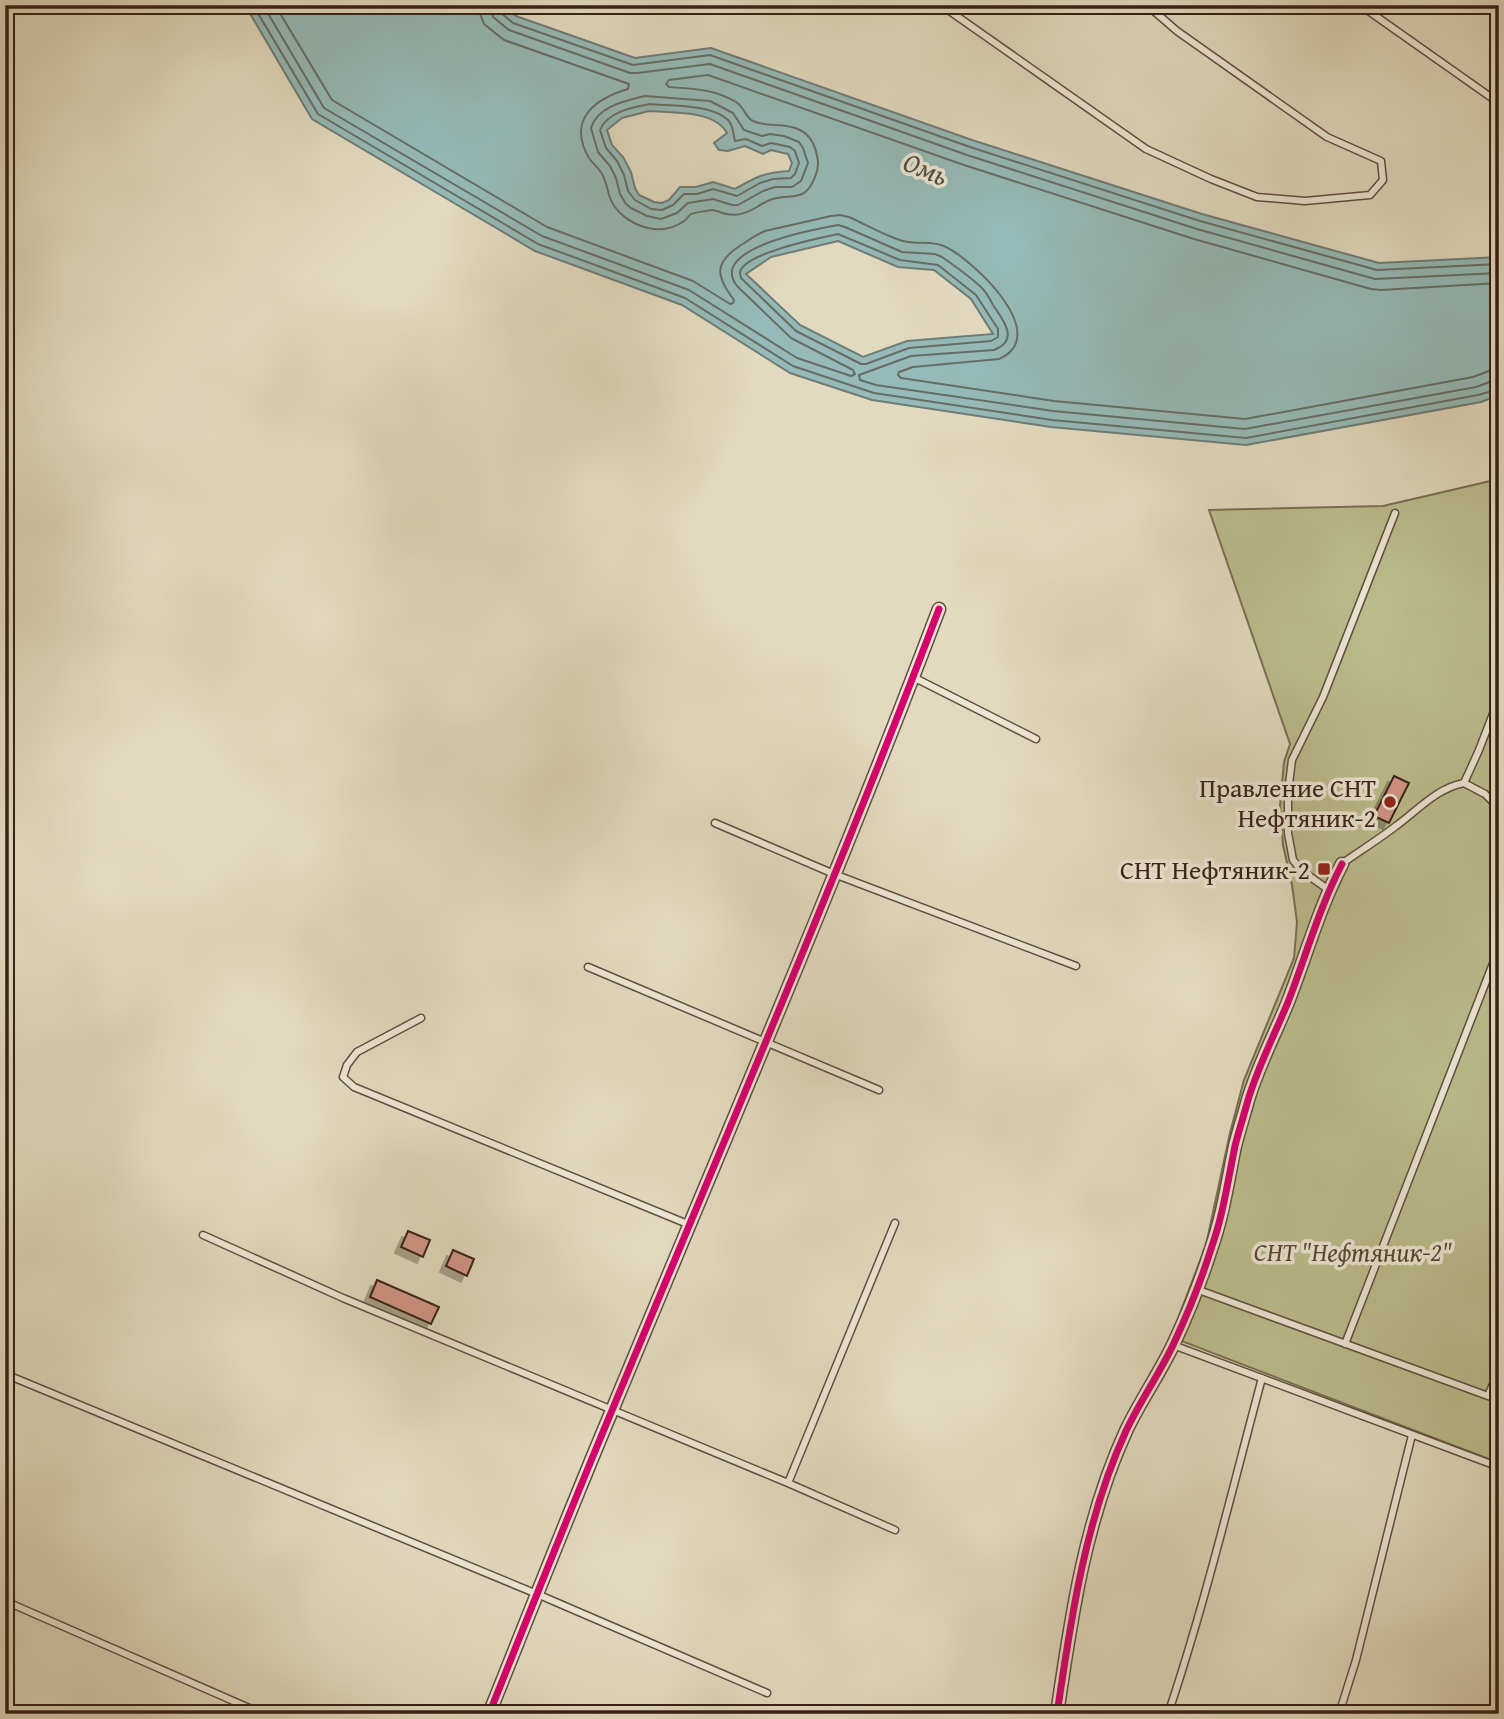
<svg xmlns="http://www.w3.org/2000/svg" width="1504" height="1719" font-family="'Gentium Book Plus',serif">
  <style>
    .green { fill: #bbbd8d; stroke: #786e52; stroke-width: 2 }
    .water { fill: #95bab7; stroke: #6f7c77; stroke-width: 2; fill-rule: evenodd }
    .lines { fill: none; stroke-linecap: round; stroke-linejoin: round }
    .shore { stroke: #666d67; stroke-width: 2 }
    .building { fill: #d39686; stroke: #362017; stroke-width: 2; filter: url(#shadow) }
    .service-casing { stroke: #614e41; stroke-width: 9 }
    .minor-casing { stroke: #614e41; stroke-width: 15 }
    .service { stroke: #ece7d5; stroke-width: 6 }
    .minor { stroke: #ece7d5; stroke-width: 12 }
    .cycleway-casing { stroke: #ece7d5; stroke-width: 11 }
    .cycleway { stroke: #d6006c; stroke-width: 7 }
    .poi-dot { fill: #8f2418; stroke: #ece7d5; stroke-width: 2.5 }
    .labels { text-anchor: middle; dominant-baseline: central; stroke-width: 7; stroke-linejoin: round; paint-order: stroke }
    .poi-label { font-size: 26px; fill: #362017; stroke: #ece7d5; text-anchor: end }
    .park-label { font-size: 26px; font-style: italic; fill: #574734; stroke: #ece7d5 }
    .water-label { font-size: 28px; font-style: italic; fill: #524e47; stroke: #ece7d5 }
  </style>
  <defs>
    <filter id="shadow"><feDropShadow dx="-6" dy="6" stdDeviation="0" flood-color="#0004"/></filter>
  </defs>
  <rect width="100%" height="100%" fill="#e2dabf"/>
  <filter id="stains"><feTurbulence type="fractalNoise" baseFrequency=".00286" numOctaves="4"/><feColorMatrix values="0 0 0 0 .2 0 0 0 0 .09 0 0 0 0 .02 0 0 0 .5 -.17"/></filter>
  <radialGradient id="worn" r=".72"><stop offset=".6" stop-color="#630" stop-opacity="0"/><stop offset="1" stop-color="#630" stop-opacity=".3"/></radialGradient>
  <path class="green" d="M 1499,479 L 1499,1463 L 1171,1337 L 1206,1245 L 1230,1133 L 1244,1080 L 1294,958 L 1297,922 L 1292,885 L 1283,845 L 1280,806 L 1284,762 L 1290,744 L 1209,510 L 1383,506 Z"/>
  <path class="water" d="M 245,5 L 502,5 L 516,16 L 635,58 L 711,48 L 972,140 L 1202,214 L 1379,263 L 1499,257 L 1499,395 L 1481,402 L 1246,445 L 1051,427 L 872,400 L 790,373 L 682,305 L 535,251 L 312,119 ZM 649,111 C 673,113 714,110 727,133 L 714,143 L 719,150 L 728,151 L 745,146 L 763,154 L 771,150 L 788,154 L 792,163 L 789,171 C 763,173 758,176 735,189 L 713,182 L 696,187 L 680,187 L 669,200 L 662,203 L 654,202 L 639,195 L 635,188 L 631,172 L 623,157 L 612,145 L 607,130 L 622,118 ZM 838,241 L 898,267 L 934,270 L 971,299 L 993,334 L 907,341 L 863,357 L 800,325 L 746,274 L 771,257 Z"/>
  <g class="lines">
    <path class="shore" d="M 253,5 L 318,114 L 538,244 L 685,298 L 793,366 L 874,393 L 1052,420 L 1246,438 L 1478,395 L 1499,389
      M 263,5 L 324,108 L 542,236 L 689,290 L 797,358 L 851,376 L 855,374 L 853,370 L 791,338 L 737,286 C 707,248 816,229 838,225 L 845,227 L 902,252 L 935,254 L 942,257 C 955,266 969,276 981,287 C 986,292 990,299 993,305 C 1003,320 1020,340 994,350 L 911,356 L 859,375 L 860,380 L 876,385 L 1053,411 L 1245,429 L 1476,387 L 1492,381 L 1499,380
      M 275,5 L 332,100 L 547,227 L 693,281 L 730,304 L 733,303 L 734,300 C 716,276 713,263 741,245 C 749,240 756,235 765,231 L 831,216 L 840,215 L 849,217 C 867,225 885,236 903,241 C 917,245 933,240 946,247 C 974,261 1053,335 999,359 L 913,367 L 899,372 L 898,375 L 901,378 L 1054,401 L 1245,419 L 1473,377 L 1489,371 L 1499,370
      M 479,5 L 480,14 L 484,24 L 504,40 L 629,84 L 628,89 C 594,99 567,120 589,158 C 593,164 599,168 602,174 C 606,181 607,188 609,195 C 614,212 631,224 648,228 C 661,231 673,229 684,221 C 687,219 688,216 691,214 C 693,213 710,210 712,210 C 713,210 721,212 722,213 C 736,217 745,214 757,207 C 763,203 769,199 777,198 C 796,195 806,200 815,177 C 818,170 819,163 817,156 C 815,145 810,135 800,130 C 784,122 767,128 753,121 C 746,118 744,107 736,102 C 714,89 694,89 669,87 L 666,84 L 669,80 L 708,75 L 964,165 L 1194,239 L 1371,289 L 1381,290 L 1499,283
      M 490,5 L 493,17 L 509,30 L 630,73 L 637,73 L 710,64 L 967,155 L 1197,229 L 1375,279 L 1499,273
      M 498,5 L 501,13 L 513,23 L 633,65 L 710,55 L 970,147 L 1200,221 L 1377,270 L 1499,264
      M 645,96 L 710,101 L 733,113 L 744,130 L 762,136 L 770,134 L 784,136 L 799,142 L 803,148 L 808,163 L 801,181 L 792,187 L 775,187 L 763,191 L 738,205 L 732,205 L 713,199 L 688,203 L 677,213 L 661,219 L 647,216 L 631,208 L 626,204 L 620,194 L 616,178 L 610,166 L 598,152 L 591,128 C 598,106 625,101 645,96 Z
      M 650,104 C 672,106 711,104 728,120 C 734,126 733,135 735,141 L 746,139 L 762,146 L 771,143 L 790,147 L 795,151 L 799,163 L 795,174 L 791,178 L 773,179 L 760,183 L 737,196 L 713,189 L 697,194 L 684,194 L 673,205 L 662,210 L 651,209 L 635,200 L 628,191 L 624,175 L 617,161 L 606,148 L 600,130 C 607,112 633,107 650,104 Z
      M 838,234 L 900,260 L 938,265 L 976,295 L 998,329 L 998,337 L 991,341 L 909,348 L 866,364 L 861,364 L 796,331 L 741,278 C 741,276 740,274 740,272 C 744,253 820,238 838,234 Z"/>
  </g>
  <path class="building" d="M 1394,776 L 1409,783 L 1389,823 L 1374,816 Z
    M 408,1231 L 430,1240 L 423,1257 L 401,1247 Z
    M 453,1250 L 474,1259 L 467,1276 L 446,1266 Z
    M 377,1280 L 439,1307 L 431,1324 L 370,1297 Z"/>
  <g class="lines">
    <g class="service-casing">
      <path id="service" d="M 941,5 L 1146,149 L 1211,179 L 1257,197 L 1305,201 L 1370,195 L 1383,180 L 1381,161 L 1327,137 L 1177,31 L 1147,5
        M 1360,5 L 1499,103
        M 913,677 L 1036,739
        M 1464,783 L 1479,750 L 1499,698
        M 715,823 L 834,874 L 1076,966
        M 1343,863 C 1360,851 1379,839 1396,826 C 1418,810 1437,788 1464,783 L 1485,794 L 1499,808
        M 1329,890 L 1302,871 L 1293,860 L 1288,833 L 1288,792 L 1292,760 L 1323,697 L 1395,513
        M 588,967 L 879,1090
        M 421,1018 L 357,1052 L 347,1065 L 343,1077 L 354,1087 L 690,1225
        M 203,1235 L 343,1298 L 788,1483 L 895,1530
        M 1196,1289 L 1499,1400
        M 1345,1344 L 1499,948
        M 1173,1345 L 1499,1467
        M 5,1374 L 537,1594 L 767,1693
        M 1488,1396 L 1499,1370
        M 788,1483 L 895,1223
        M 5,1601 L 263,1714
        M 1168,1714 C 1205,1604 1232,1490 1262,1378
        M 1339,1714 L 1356,1660 L 1412,1435
        M 1494,1714 L 1499,1698"/>
    </g>
    <g class="minor-casing">
      <path id="minor" d="M 489,1714 C 530,1612 570,1510 613,1408 C 723,1143 837,878 939,609
        M 1057,1714 C 1071,1618 1085,1520 1126,1431 C 1140,1401 1160,1373 1174,1343 C 1188,1313 1201,1281 1211,1249 C 1223,1216 1228,1180 1235,1146 C 1239,1130 1244,1115 1248,1100 C 1258,1066 1275,1034 1288,1002 C 1306,956 1319,908 1342,864"/>
    </g>
    <use href="#service" class="service"/>
    <use href="#minor" class="minor"/>
    <g class="cycleway-casing">
      <path id="cycleway" d="M 489,1714 C 530,1612 570,1510 613,1408 C 723,1143 837,878 939,609
        M 1057,1714 C 1071,1618 1085,1520 1126,1431 C 1140,1401 1160,1373 1174,1343 C 1188,1313 1201,1281 1211,1249 C 1223,1216 1228,1180 1235,1146 C 1239,1130 1244,1115 1248,1100 C 1258,1066 1275,1034 1288,1002 C 1306,956 1319,908 1342,864"/>
    </g>
    <use href="#cycleway" class="cycleway"/>
  </g>
  <g class="poi-dot">
    <circle cx="1390" cy="802" r="7"/>
    <rect x="1317" y="862" width="14" height="14" rx="3.5"/>
  </g>
  <g class="labels">
    <g class="poi-label">
      <text x="1376" y="787">Правление СНТ<tspan x="1376" dy="30">Нефтяник-2</tspan></text>
      <text x="1310" y="869">СНТ Нефтяник-2</text>
    </g>
    <g class="park-label">
      <text x="1353" y="1251">СНТ "Нефтяник-2"</text>
    </g>
    <g class="water-label">
      <text transform="translate(926 168) rotate(22)">Омь</text>
    </g>
  </g>
  <rect width="1504" height="1719" fill="none" stroke="#e2dabf" stroke-width="28"/>
  <rect x="7" y="7" width="1490" height="1705" fill="none" stroke="#362017" stroke-width="3.5"/>
  <rect x="14" y="14" width="1476" height="1691" fill="none" stroke="#362017" stroke-width="2"/>
  <rect width="100%" height="100%" filter="url(#stains)"/>
  <rect width="100%" height="100%" fill="url(#worn)"/>
</svg>
